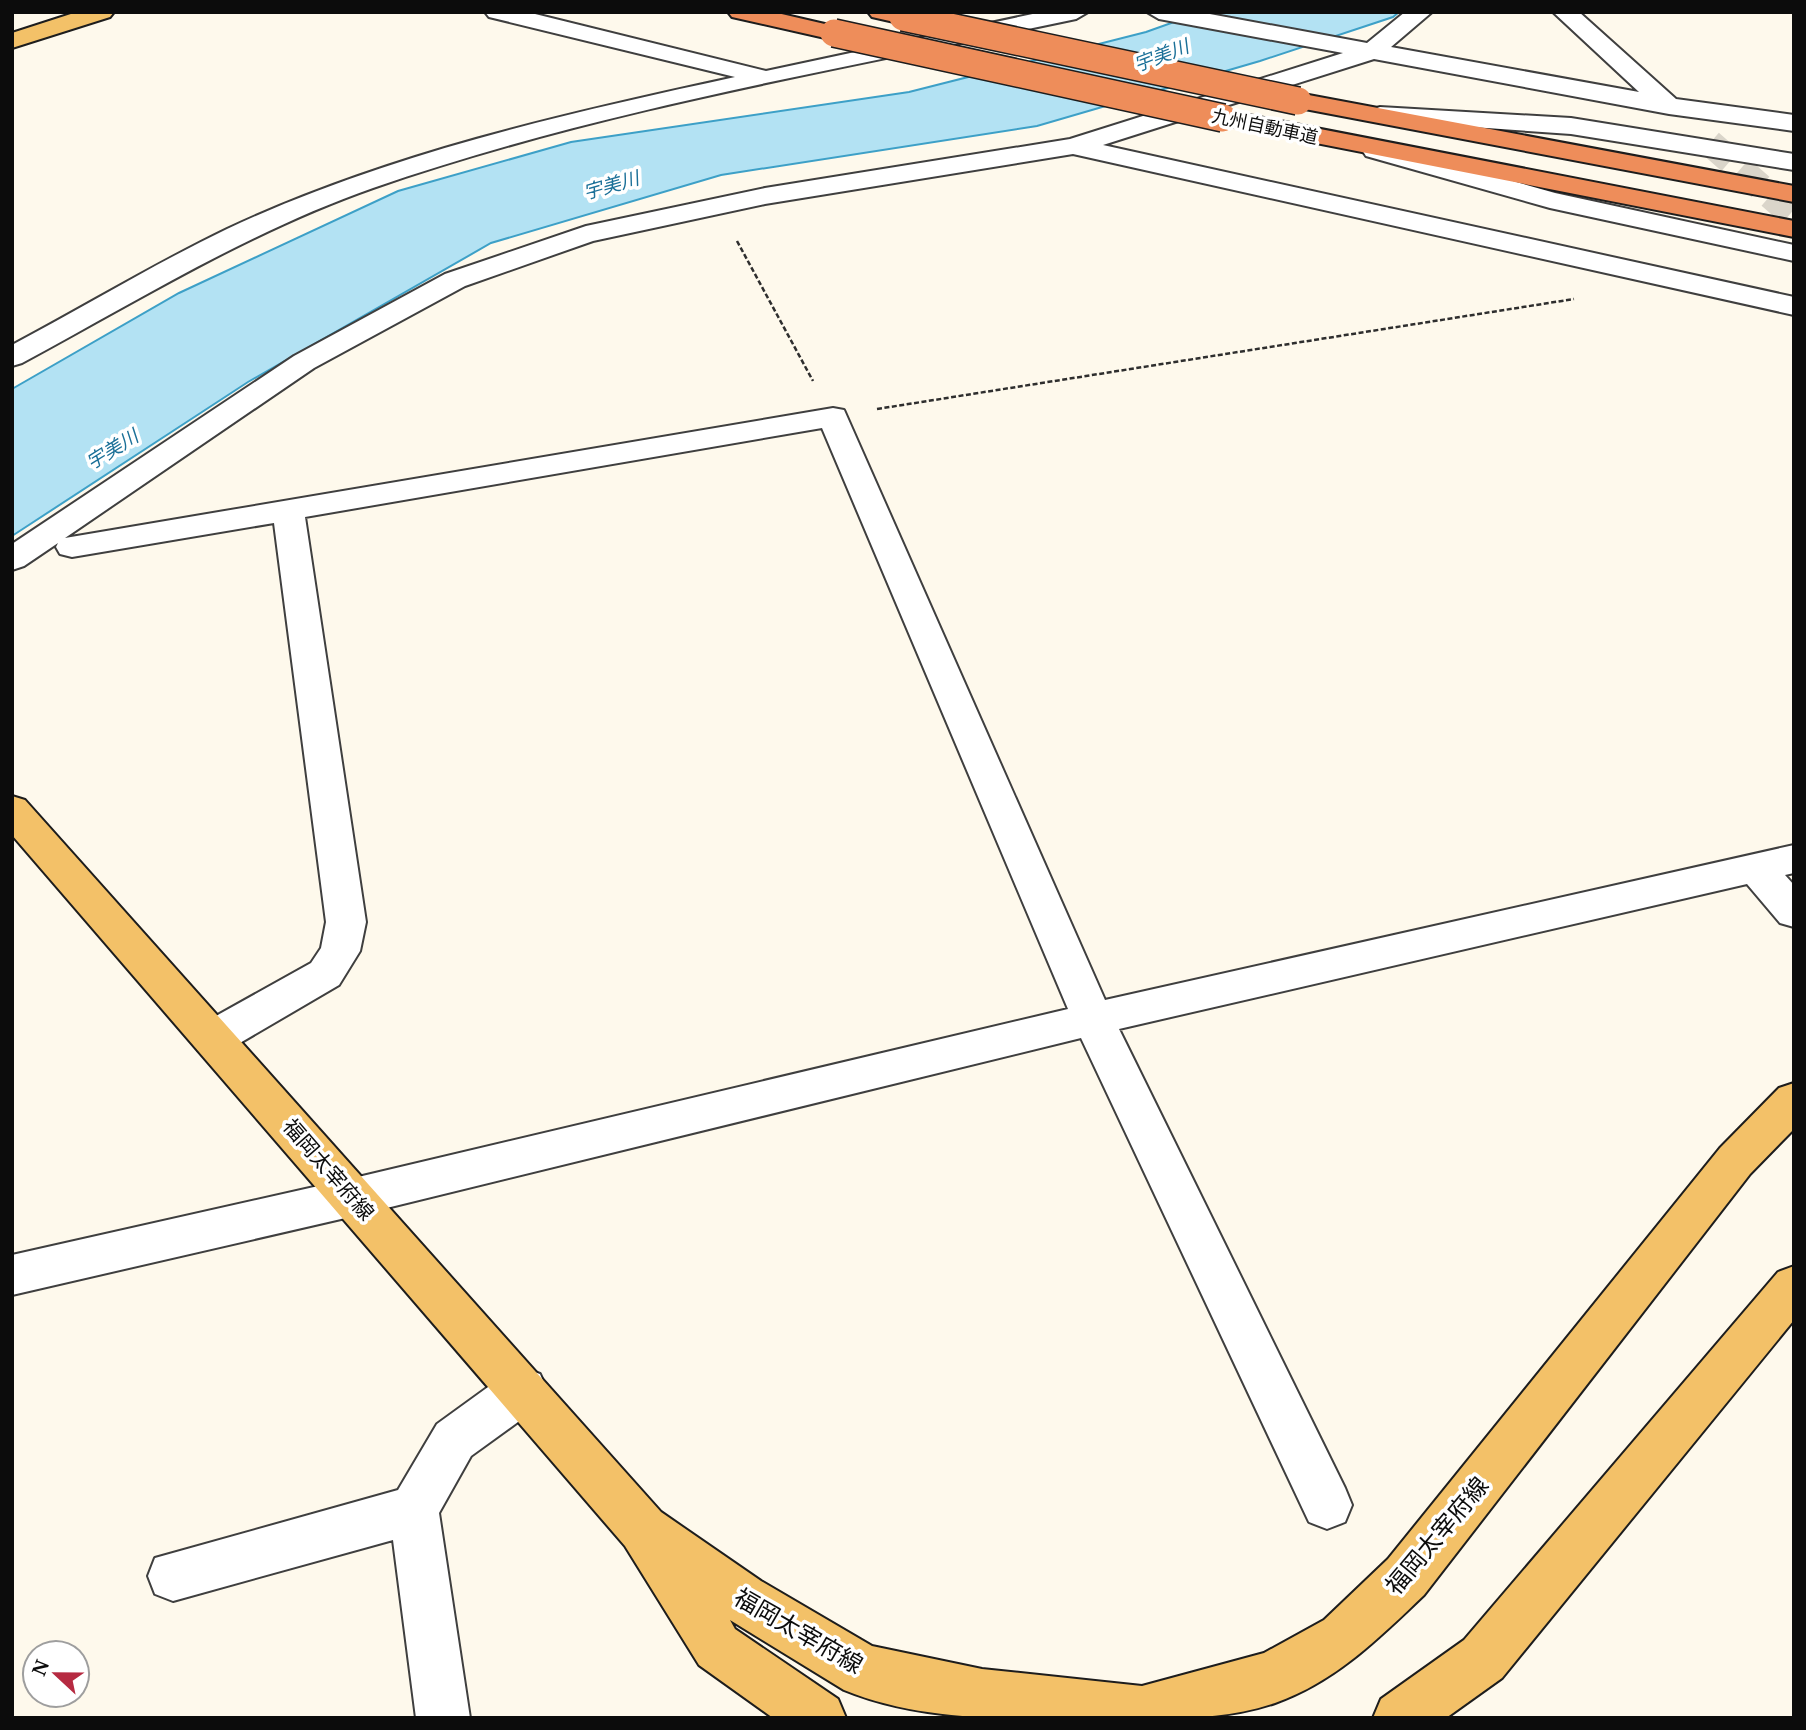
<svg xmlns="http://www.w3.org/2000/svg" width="1806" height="1730" font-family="'Noto Serif','Noto Sans JP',serif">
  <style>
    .water { fill: #b3e2f3; stroke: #3da0c7; stroke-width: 2 }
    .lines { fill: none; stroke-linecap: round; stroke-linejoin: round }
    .minor-tunnel { stroke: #dad5ca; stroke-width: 27; stroke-dasharray: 27 13; stroke-linecap: butt }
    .minor-casing { stroke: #3f3f3f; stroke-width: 4 }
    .major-casing { stroke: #1d1d1d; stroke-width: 4 }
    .highway-casing { stroke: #1d1d1d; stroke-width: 4 }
    .path { stroke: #2e2e2e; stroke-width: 2.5; stroke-dasharray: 5 2.5; stroke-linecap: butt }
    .minor { fill: #fff; fill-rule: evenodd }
    .major { fill: #f3c168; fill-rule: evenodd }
    .highway { fill: #ee8d5a; fill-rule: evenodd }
    .highway-bridge-casing { stroke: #1d1d1d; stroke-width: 30; stroke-linecap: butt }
    .highway-bridge { stroke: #ee8d5a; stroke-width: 27 }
    .labels { text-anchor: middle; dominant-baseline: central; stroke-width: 7; stroke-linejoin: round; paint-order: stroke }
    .far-street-label { font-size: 18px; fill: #0c0c0c; stroke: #fff }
    .far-water-label { font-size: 19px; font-style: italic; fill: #1b7098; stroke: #fff }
    .street-label { font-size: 21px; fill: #0c0c0c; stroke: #fff }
    .near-street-label { font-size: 24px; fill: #0c0c0c; stroke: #fff }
  </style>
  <rect width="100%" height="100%" fill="#fef9ec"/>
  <path class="water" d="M 1202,12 L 1399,12 L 1393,17 L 1260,61 L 1037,126 L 721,175 L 491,243 L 248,382 L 12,536 L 12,389 L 179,293 L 398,191 L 571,142 L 909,92 L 1146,32 Z"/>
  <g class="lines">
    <path class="minor-tunnel" d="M 1710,143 L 1794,216"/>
    <g class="minor-casing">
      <path id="minor" d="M 485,12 L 527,12 L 766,71 L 1042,12 L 1088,12 L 1076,19 C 841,69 601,109 373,188 C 250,231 137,301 22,363 L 12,366 L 12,345 C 84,307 154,264 227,229 C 387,154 564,114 735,77 L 489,17 Z
        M 1147,12 L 1199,12 L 1367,43 L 1405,12 L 1432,12 L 1391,47 L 1639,92 L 1553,12 L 1579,12 L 1676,99 L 1794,115 L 1794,131 L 1669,114 L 1374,59 L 1103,145 L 1794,297 L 1794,315 L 1073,154 L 765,204 L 593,241 L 465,286 L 314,368 L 65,538 L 833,408 L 844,410 L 1105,1000 L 1794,845 L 1794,873 L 1785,875 L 1794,885 L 1794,927 L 1780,923 L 1747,884 L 1119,1029 L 1345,1488 L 1352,1505 L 1345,1522 L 1327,1529 L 1309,1522 L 1081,1038 L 354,1216 L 12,1295 L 12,1255 L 354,1178 L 1068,1009 L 822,428 L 305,517 L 366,922 L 360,951 L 339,985 L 228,1050 L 213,1055 L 198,1050 L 192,1038 L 198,1026 L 311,963 L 321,948 L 326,922 L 274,523 L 72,557 L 60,554 L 56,547 L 58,543 L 24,566 L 12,570 L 12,544 L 294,356 L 445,274 L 586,226 L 765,188 L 1070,139 L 1343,53 L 1159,19 Z
        M 1380,107 L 1571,118 L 1794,154 L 1794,170 L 1571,134 L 1371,120 L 1367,115 L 1371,110 Z
        M 1375,142 L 1555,193 L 1794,245 L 1794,261 L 1550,208 L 1366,156 L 1362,150 L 1366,144 Z
        M 523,1368 L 540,1374 L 547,1390 L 540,1406 L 471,1456 L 439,1513 L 470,1718 L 416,1718 L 393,1540 L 173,1601 L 155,1594 L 148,1576 L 155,1558 L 398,1490 L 437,1424 L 506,1374 Z"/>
    </g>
    <g class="major-casing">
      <path id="major" d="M 77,12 L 114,12 L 110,17 L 12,48 L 12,33 Z
        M 12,796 L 25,800 L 661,1512 L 761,1581 L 872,1646 L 982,1669 L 1142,1686 L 1264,1653 L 1324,1620 L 1388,1559 L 1720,1148 L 1779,1088 L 1794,1083 L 1794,1129 L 1750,1174 L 1424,1595 C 1379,1638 1335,1682 1275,1703 C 1220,1722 1164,1718 1107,1718 C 1019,1718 927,1724 844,1690 L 730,1620 L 735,1629 L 838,1699 L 846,1718 L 773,1718 L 699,1665 L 625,1546 L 12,835 Z
        M 1794,1266 L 1794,1320 L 1502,1678 L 1446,1718 L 1373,1718 L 1381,1699 L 1464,1640 L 1778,1272 Z"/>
    </g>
    <g class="highway-casing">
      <path id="highway" d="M 728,12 L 773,12 L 842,28 L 846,33 L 842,38 L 834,40 L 732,17 Z
        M 868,12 L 912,12 L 915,17 L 911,22 L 903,24 L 872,17 Z
        M 1298,93 L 1794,186 L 1794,202 L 1289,106 L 1285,101 L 1289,96 Z
        M 1223,110 L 1794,221 L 1794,237 L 1214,123 L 1210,118 L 1214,113 Z"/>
    </g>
    <path class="path" d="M 737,241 L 813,381
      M 877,409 L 1574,299"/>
    <use href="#minor" class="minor"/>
    <use href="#major" class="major"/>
    <use href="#highway" class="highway"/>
    <g class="highway-bridge-casing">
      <path id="highway-bridge" d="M 903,17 L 1298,101
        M 834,33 L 1223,118"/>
    </g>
    <use href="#highway-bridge" class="highway-bridge"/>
  </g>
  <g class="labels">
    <g class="far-street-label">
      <text transform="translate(1265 126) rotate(12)">九州自動車道</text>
    </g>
    <g class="far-water-label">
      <text transform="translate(1161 55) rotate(-21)">宇美川</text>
      <text transform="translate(611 185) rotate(-16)">宇美川</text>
      <text transform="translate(112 449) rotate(-32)">宇美川</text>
    </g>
    <g class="street-label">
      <text transform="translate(329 1169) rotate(49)">福岡太宰府線</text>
    </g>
    <g class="near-street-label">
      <text transform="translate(1436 1535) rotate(-50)">福岡太宰府線</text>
      <text transform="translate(799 1630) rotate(30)">福岡太宰府線</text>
    </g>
  </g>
  <rect width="1806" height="1730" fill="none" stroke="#0c0c0c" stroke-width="28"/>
  <g transform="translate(56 1674) rotate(292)"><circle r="33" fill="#ffffff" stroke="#9e9e9e" stroke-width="2"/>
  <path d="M0-5L12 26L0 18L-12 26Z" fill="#b62a41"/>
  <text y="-10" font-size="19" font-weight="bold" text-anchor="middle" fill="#0c0c0c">N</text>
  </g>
</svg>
